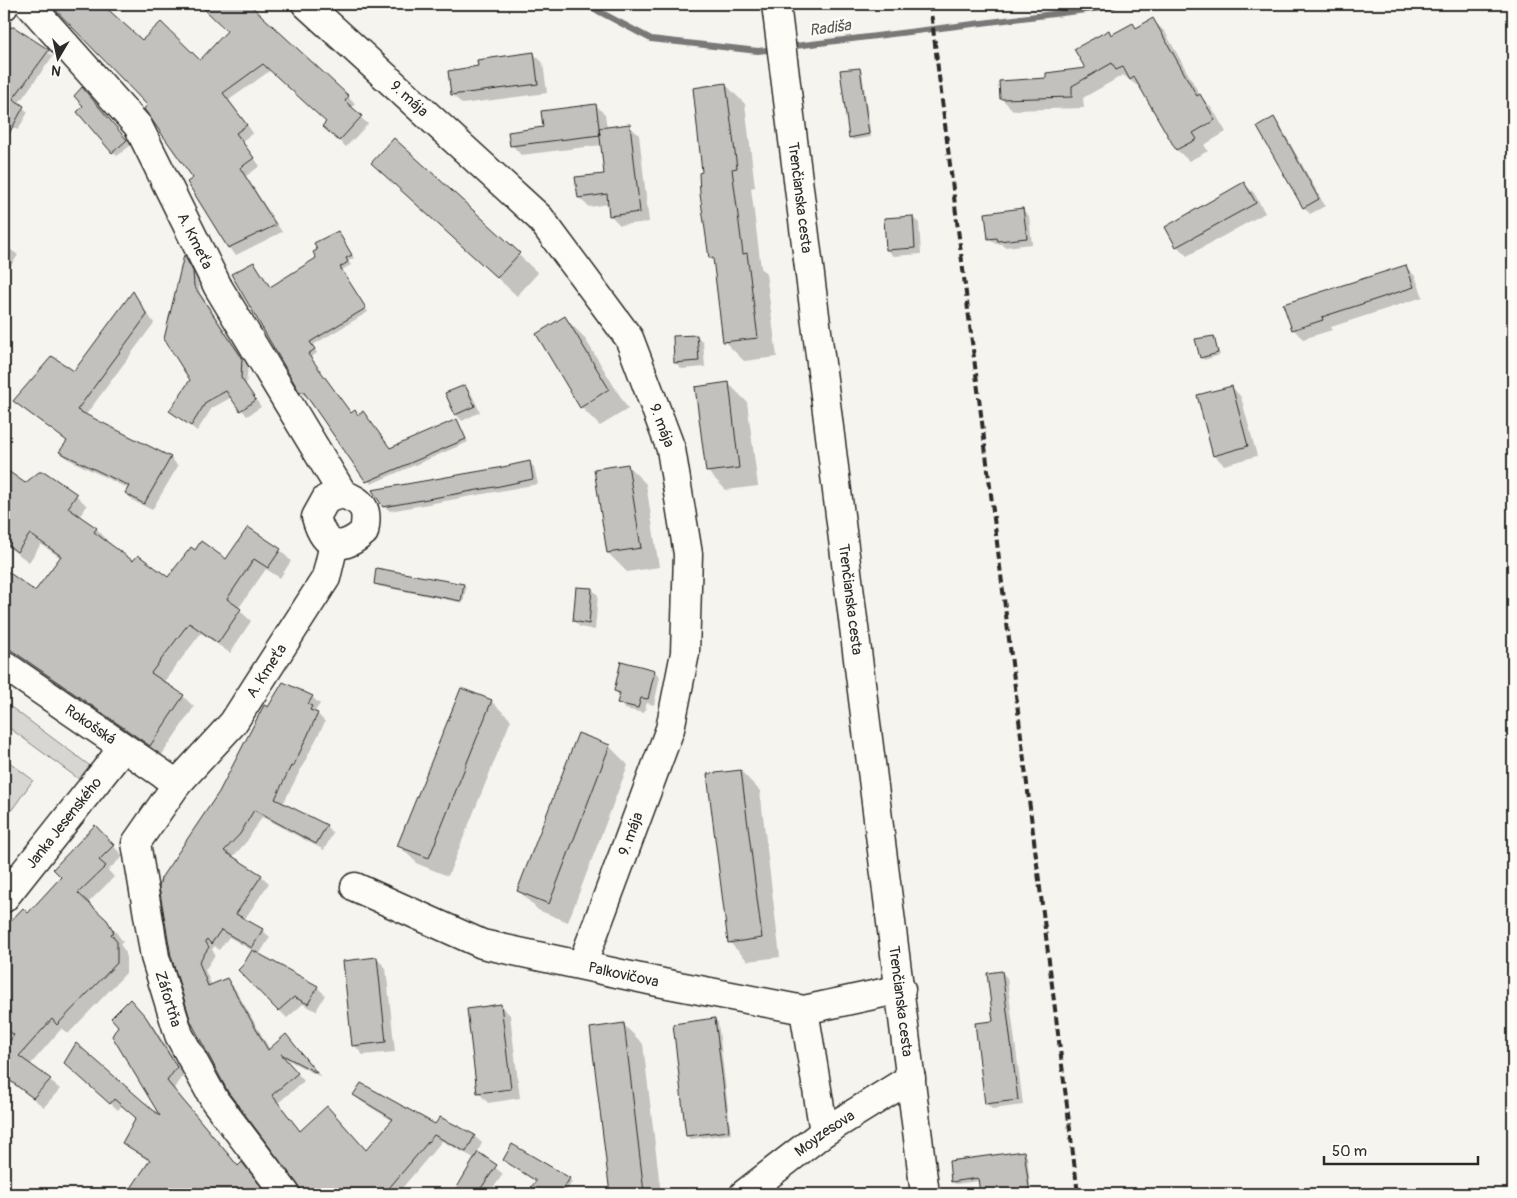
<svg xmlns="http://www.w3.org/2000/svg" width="1517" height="1198" font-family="Pangolin,sans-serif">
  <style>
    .green { fill: #d7d6d2; stroke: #81807e }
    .shadow { fill: #0003 }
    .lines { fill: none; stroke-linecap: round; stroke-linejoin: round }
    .stream { stroke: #797877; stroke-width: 6 }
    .building { fill: #c2c1be; stroke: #2b2b2b }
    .minor-casing { stroke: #2b2b2b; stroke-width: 31 }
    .major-casing { stroke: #2b2b2b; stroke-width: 31 }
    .minor { stroke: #fdfcf7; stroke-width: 28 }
    .major { stroke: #fdfcf7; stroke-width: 28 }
    .rail { stroke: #2b2b2b; stroke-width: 4; stroke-dasharray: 8 4; stroke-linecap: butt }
    .labels { text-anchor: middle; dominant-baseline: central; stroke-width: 4.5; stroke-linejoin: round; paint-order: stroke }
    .street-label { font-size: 15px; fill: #2b2b2b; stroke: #fdfcf7 }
    .water-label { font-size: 16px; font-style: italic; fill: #585857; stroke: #fdfcf7 }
  </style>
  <rect width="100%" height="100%" fill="#f5f4ef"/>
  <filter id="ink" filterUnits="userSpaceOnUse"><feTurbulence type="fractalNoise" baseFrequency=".02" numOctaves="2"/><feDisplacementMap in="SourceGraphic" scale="10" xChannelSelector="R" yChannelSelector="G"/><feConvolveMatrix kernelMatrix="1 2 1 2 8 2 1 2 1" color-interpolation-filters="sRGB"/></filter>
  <g filter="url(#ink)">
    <path class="green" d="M 4,702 L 97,771 L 87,785 L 4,724 Z
      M 4,758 L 33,780 L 4,821 Z"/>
    <path class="shadow" d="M 52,4 L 86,4 L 96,15 L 142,41 L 200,62 L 229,31 L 203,6 L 247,4 L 348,97 L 355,104 L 351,109 L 368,124 L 346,147 L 331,133 L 328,122 L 271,70 L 229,100 L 253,133 L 242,141 L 260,166 L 246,176 L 282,232 L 236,255 L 229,248 L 188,183 L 195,178 L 149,105 Z
      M 1153,20 L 1165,32 L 1201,97 L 1212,108 L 1226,132 L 1204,145 L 1208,151 L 1189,161 L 1177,150 L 1143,90 L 1123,75 L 1083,98 L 1084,108 L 1013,110 L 1001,98 L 1048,80 L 1087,69 L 1108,32 L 1112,36 L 1133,24 L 1137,29 Z
      M 14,28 L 53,56 L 18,104 L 28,112 L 18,130 L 4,122 L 4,33 L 6,29 Z
      M 533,53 L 543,63 L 547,93 L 462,104 L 452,94 L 479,67 Z
      M 859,69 L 862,72 L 871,137 L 853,140 L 850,137 Z
      M 726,85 L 745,104 L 755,187 L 751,188 L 761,268 L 766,273 L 777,357 L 744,361 L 725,342 L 714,261 L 710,257 L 703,173 Z
      M 86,92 L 131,145 L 117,156 L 113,152 Z
      M 596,105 L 605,115 L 607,128 L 629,126 L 639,135 L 649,222 L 620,225 L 611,216 L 609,204 L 589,207 L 579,198 L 606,175 L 602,145 L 521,155 L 512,145 L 544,128 Z
      M 1273,119 L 1280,125 L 1325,206 L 1310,214 L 1304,207 Z
      M 394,139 L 538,273 L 517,296 L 392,182 Z
      M 1244,184 L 1254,193 L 1265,213 L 1187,256 L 1177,246 L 1167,227 Z
      M 4,198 L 8,203 L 4,209 Z
      M 1023,210 L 1029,216 L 1032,244 L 1005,247 L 1002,244 L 996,244 L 989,238 Z
      M 912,217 L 919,223 L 921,254 L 893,256 L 887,249 Z
      M 338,232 L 354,258 L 348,261 L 351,265 L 342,270 L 368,312 L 313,345 L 317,353 L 310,358 L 351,414 L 358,416 L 391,450 L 457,421 L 468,442 L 371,484 L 307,394 L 304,396 L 301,392 L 233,275 L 271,288 L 318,258 Z
      M 4,245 L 18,255 L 10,267 L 4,263 Z
      M 185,257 L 198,278 L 200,293 L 248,365 L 246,386 L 261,407 L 247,416 L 232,397 L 212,408 L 197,431 L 171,411 L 192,380 Z
      M 1405,266 L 1415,276 L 1423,297 L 1331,327 L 1332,330 L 1303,339 L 1293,329 Z
      M 133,293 L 154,323 L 85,416 L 171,458 L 178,466 L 152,510 L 134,501 L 126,493 L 129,489 L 68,459 L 60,452 L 68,442 L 15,401 L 75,373 Z
      M 565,318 L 584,337 L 628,409 L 600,426 L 581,407 Z
      M 697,336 L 703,342 L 705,367 L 682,369 L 676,363 Z
      M 1213,337 L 1220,355 L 1204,360 L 1201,357 Z
      M 728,383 L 747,402 L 758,486 L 726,490 L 707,471 Z
      M 465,386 L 471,393 L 480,412 L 462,421 L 456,414 Z
      M 1232,387 L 1241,397 L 1257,456 L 1224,465 L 1214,455 Z
      M 529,462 L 534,467 L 538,484 L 390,511 L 384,506 Z
      M 627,465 L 646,484 L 659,567 L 627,572 L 608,553 Z
      M 4,469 L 25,485 L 76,495 L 87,506 L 79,517 L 97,529 L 107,540 L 106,542 L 134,563 L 169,579 L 195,552 L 227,561 L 248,529 L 280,550 L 291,561 L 280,578 L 266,569 L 238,609 L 251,621 L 230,653 L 201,633 L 163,683 L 183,696 L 194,707 L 161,756 L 4,646 L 4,575 L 6,572 L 35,593 L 61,558 L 41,544 L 29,562 L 4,544 Z
      M 375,583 L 463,586 L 466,588 L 463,603 L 378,586 Z
      M 592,589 L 598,595 L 595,630 L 580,627 L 574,621 Z
      M 654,671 L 660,677 L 654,705 L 647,703 L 644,713 L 625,709 L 619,703 L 620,696 L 615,691 Z
      M 461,690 L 491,701 L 511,720 L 448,876 L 418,864 L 398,845 Z
      M 312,697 L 320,704 L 315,711 L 325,722 L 283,804 L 326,826 L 333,833 L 324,850 L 262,817 L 247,841 L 232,858 L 261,876 L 269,883 L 244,920 L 262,930 L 270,937 L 259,955 L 317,987 L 325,995 L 316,1011 L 303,1004 L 287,1018 L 239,970 L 253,951 L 229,937 L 219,950 L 215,946 L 212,949 L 215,955 L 205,970 L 212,986 L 226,980 L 234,987 L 270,1050 L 286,1036 L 321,1077 L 284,1058 L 304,1081 L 278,1103 L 301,1132 L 367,1151 L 393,1121 L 362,1102 L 354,1095 L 435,1126 L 474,1136 L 482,1143 L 477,1153 L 503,1174 L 489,1194 L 454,1194 L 476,1159 L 442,1141 L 397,1194 L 302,1194 L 172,956 L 220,792 L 269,708 Z
      M 609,746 L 628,765 L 568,922 L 538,910 L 519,891 Z
      M 741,771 L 760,791 L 780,957 L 748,961 L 729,942 Z
      M 95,827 L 123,856 L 108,870 L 114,877 L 87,904 L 116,932 L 123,942 L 120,944 L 126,953 L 126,973 L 68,1034 L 62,1028 L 30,1065 L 60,1089 L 44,1107 L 4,1077 L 4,930 L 23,910 L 28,915 L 63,877 Z
      M 376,958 L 386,968 L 395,1052 L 363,1055 L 354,1045 Z
      M 1002,972 L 1007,978 L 1023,1105 L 992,1109 L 986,1103 Z
      M 501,1006 L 510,1015 L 520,1098 L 488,1103 L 479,1093 Z
      M 138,1008 L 153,1026 L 184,1075 L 174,1089 L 239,1167 L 242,1164 L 268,1194 L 129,1194 L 150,1162 L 123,1143 L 138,1119 L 122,1105 L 118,1110 L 73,1070 L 164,1121 Z
      M 715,1020 L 718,1022 L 731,1134 L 690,1139 L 687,1136 Z
      M 624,1025 L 643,1044 L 661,1194 L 612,1194 L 591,1029 Z
      M 1024,1153 L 1027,1156 L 1031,1194 L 981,1194 L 980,1181 L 955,1184 L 952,1181 Z
      M 504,1160 L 569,1179 L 572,1182 L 564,1194 L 542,1194 L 535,1190 L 537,1182 Z
      M 440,1191 L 445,1194 L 435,1194 Z"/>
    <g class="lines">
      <path class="stream" d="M 585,4 L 651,39 L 758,51 L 775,49
        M 787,47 L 1110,7 L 1117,4"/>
    </g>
    <path class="building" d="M 50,4 L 102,4 L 142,40 L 161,22 L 200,60 L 227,31 L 199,4 L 249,4 L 349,96 L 345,101 L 362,116 L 339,141 L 322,126 L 326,122 L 263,64 L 223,93 L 247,125 L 236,133 L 254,158 L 240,168 L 276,225 L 228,248 L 187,182 L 193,178 L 144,109 L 147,105 Z
      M 1153,18 L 1197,96 L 1200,94 L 1215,120 L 1193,133 L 1197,139 L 1176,150 L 1134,77 L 1130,80 L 1123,67 L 1116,70 L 1112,63 L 1072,86 L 1072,97 L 1000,99 L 999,81 L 1046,78 L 1046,73 L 1085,68 L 1074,49 L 1109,30 L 1111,35 L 1133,23 L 1136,28 Z
      M 14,27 L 49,50 L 13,99 L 24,106 L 4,143 L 4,28 Z
      M 534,52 L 538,84 L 451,95 L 448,71 L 478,66 L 477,60 Z
      M 860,68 L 869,134 L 849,138 L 840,70 Z
      M 726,83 L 737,168 L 732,169 L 743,254 L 747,253 L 758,338 L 723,342 L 713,258 L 709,258 L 700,194 L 699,173 L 702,172 L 693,88 Z
      M 82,87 L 127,140 L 112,153 L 77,112 L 83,106 L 74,96 Z
      M 596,104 L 600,135 L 510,146 L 508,132 L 543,127 L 541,111 Z
      M 1274,117 L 1319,199 L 1303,208 L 1257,127 Z
      M 630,124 L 640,212 L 609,216 L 607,194 L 578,198 L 575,177 L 604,174 L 599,128 Z
      M 394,138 L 520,253 L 497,278 L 371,163 Z
      M 1244,182 L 1256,203 L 1176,247 L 1165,227 Z
      M 1023,208 L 1027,238 L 998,241 L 997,238 L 988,239 L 985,213 Z
      M 913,216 L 915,248 L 886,250 L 884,218 Z
      M 338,231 L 352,255 L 346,258 L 348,262 L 340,267 L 366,308 L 310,342 L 315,349 L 308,354 L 351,413 L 355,410 L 358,415 L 363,411 L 390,448 L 457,419 L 466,439 L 366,482 L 303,391 L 300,393 L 231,274 L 254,262 L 270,287 L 316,258 L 313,252 L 317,250 L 314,243 Z
      M 184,255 L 193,271 L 194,286 L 242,358 L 241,378 L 256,400 L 240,411 L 226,391 L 206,402 L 191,426 L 169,411 L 190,380 L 164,339 Z
      M 1406,265 L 1414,287 L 1322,317 L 1323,320 L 1292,330 L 1283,304 Z
      M 133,291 L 147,315 L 77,410 L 171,457 L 144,504 L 125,493 L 129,486 L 59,452 L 67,441 L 13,401 L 52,356 L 74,371 Z
      M 565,316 L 609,389 L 580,408 L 536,334 Z
      M 697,335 L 699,361 L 674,363 L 673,336 Z
      M 1214,336 L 1218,353 L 1200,358 L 1195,339 Z
      M 729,382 L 739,468 L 706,472 L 695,387 Z
      M 465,385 L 475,406 L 455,415 L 445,393 Z
      M 1232,386 L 1248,446 L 1213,456 L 1197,395 Z
      M 530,461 L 533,479 L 500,486 L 383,507 L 372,490 L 498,468 Z
      M 628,464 L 641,548 L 607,553 L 594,469 Z
      M 4,468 L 25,483 L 39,472 L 45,472 L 77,494 L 68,508 L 97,528 L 94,532 L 133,561 L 138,555 L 168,577 L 191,547 L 195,550 L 201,541 L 226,559 L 248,527 L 281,549 L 268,568 L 254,559 L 227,599 L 241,609 L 218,643 L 189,623 L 151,673 L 184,695 L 150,746 L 4,645 L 4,569 L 35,591 L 61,556 L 30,534 L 17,552 L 4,542 Z
      M 376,568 L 464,584 L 461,601 L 374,584 Z
      M 576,587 L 592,588 L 589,624 L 573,621 Z
      M 621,661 L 655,670 L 648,699 L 641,698 L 638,708 L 617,703 L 620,693 L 614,691 Z
      M 283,682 L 313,696 L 308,704 L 312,706 L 310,710 L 318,713 L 293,767 L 291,766 L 275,799 L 327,825 L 316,844 L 254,810 L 240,834 L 224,851 L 262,875 L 236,914 L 263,929 L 252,948 L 221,930 L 211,944 L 207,939 L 205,941 L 209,947 L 199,962 L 208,986 L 227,978 L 268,1050 L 286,1034 L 317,1073 L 281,1054 L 298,1073 L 272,1095 L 300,1131 L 327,1106 L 366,1150 L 393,1119 L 353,1095 L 361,1083 L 435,1124 L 440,1117 L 475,1135 L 466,1152 L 434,1135 L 384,1194 L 301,1194 L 298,1185 L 228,1092 L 191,1022 L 171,956 L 159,887 L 161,878 L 219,792 L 264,705 L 268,707 Z
      M 461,688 L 492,700 L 429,858 L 397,846 Z
      M 578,733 L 610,745 L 549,904 L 517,891 Z
      M 741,770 L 762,938 L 728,943 L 707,774 Z
      M 95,825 L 114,845 L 99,860 L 106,866 L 78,893 L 107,920 L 114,932 L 111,934 L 117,942 L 117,963 L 57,1025 L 52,1019 L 19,1056 L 51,1079 L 33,1098 L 4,1076 L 4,1044 L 6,1046 L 14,1035 L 4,1027 L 4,928 L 23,908 L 28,913 L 61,877 L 53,869 Z
      M 252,950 L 318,986 L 308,1004 L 294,997 L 278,1011 L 238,970 L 243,965 Z
      M 377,957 L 386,1042 L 352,1046 L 343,961 Z
      M 1002,971 L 1018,1100 L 985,1104 L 975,1023 L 993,1021 L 987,973 Z
      M 130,999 L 146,1017 L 177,1067 L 167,1081 L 238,1166 L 242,1162 L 267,1194 L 127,1194 L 150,1160 L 122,1143 L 136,1118 L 114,1099 L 110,1104 L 64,1063 L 76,1043 L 160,1116 L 112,1036 L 118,1026 L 111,1018 Z
      M 501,1004 L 511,1089 L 477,1093 L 467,1009 Z
      M 715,1018 L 729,1131 L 686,1136 L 673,1024 Z
      M 624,1023 L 644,1192 L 610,1194 L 590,1028 Z
      M 512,1144 L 570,1178 L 560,1194 L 541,1194 L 531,1187 L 536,1181 L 503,1160 Z
      M 1024,1151 L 1030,1194 L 980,1194 L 978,1178 L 951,1182 L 949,1161 Z
      M 478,1152 L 497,1165 L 477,1194 L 453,1194 Z"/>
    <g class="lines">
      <g class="minor-casing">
        <g id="minor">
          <path id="s1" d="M 29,4 L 138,126 L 218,287 L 343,494 C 365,503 368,509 364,532 C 340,553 324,547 316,517 L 326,499 L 343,494"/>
          <path id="s2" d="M 306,4 L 540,218 L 629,338 L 671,449 L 688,554 L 685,653 L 670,729 L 582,965"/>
          <path d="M 4,6 L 5,4"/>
          <path id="s3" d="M 4,665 L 177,784"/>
          <path id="s4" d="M 355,887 L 482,944 L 663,983 L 804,1010 L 901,989"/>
          <path id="s5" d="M 4,898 L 123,748"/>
          <path d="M 804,1010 L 824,1132"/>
          <path id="s6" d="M 286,1194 L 215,1101 L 179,1035 L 155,957 L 136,843 L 177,784 L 233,723 L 326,578 L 334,544"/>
          <path id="s7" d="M 744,1194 L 824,1132 L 911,1078"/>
        </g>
      </g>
      <g class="major-casing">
        <g id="major">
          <path id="s8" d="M 776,4 L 925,1194"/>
        </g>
      </g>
      <use href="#minor" class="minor"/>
      <use href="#major" class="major"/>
      <path class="rail" d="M 930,4 L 1078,1194"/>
    </g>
  </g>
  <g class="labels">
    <g class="street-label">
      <text stroke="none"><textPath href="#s2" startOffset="140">9. mája</textPath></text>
      <text stroke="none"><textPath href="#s8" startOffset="195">Trenčianska cesta</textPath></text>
      <text stroke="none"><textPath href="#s1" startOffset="292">A. Kmeťa</textPath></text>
      <text stroke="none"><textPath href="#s2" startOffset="560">9. mája</textPath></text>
      <text stroke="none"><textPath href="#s8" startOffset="600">Trenčianska cesta</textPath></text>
      <text stroke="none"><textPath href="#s6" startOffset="606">A. Kmeťa</textPath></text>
      <text stroke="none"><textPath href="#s3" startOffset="105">Rokošská</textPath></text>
      <text stroke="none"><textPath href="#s5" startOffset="96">Janka Jesenského</textPath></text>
      <text transform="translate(631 834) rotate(-70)">9. mája</text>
      <text stroke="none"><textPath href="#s4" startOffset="284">Palkovičova</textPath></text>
      <text transform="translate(168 999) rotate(73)">Záfortňa</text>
      <text stroke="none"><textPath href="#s8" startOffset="1005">Trenčianska cesta</textPath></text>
      <text stroke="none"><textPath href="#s7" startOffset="101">Moyzesova</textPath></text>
    </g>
    <g class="water-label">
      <text transform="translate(830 28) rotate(-8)">Radiša</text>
    </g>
  </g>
  <rect width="1517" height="1198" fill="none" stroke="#fdfcf7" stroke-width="20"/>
  <rect x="10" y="10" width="1497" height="1178" fill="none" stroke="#2b2b2b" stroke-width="2" filter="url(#ink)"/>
  <g transform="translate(58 58) rotate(189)" stroke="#fdfcf7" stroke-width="4" paint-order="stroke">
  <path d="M0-4L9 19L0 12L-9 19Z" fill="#2b2b2b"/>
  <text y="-8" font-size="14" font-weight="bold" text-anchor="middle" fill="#2b2b2b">N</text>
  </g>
  <path d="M1324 1156v8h154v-8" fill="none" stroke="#2b2b2b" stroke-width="2.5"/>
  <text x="1332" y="1156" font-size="15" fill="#2b2b2b" stroke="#fdfcf7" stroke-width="4" paint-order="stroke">50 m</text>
</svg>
